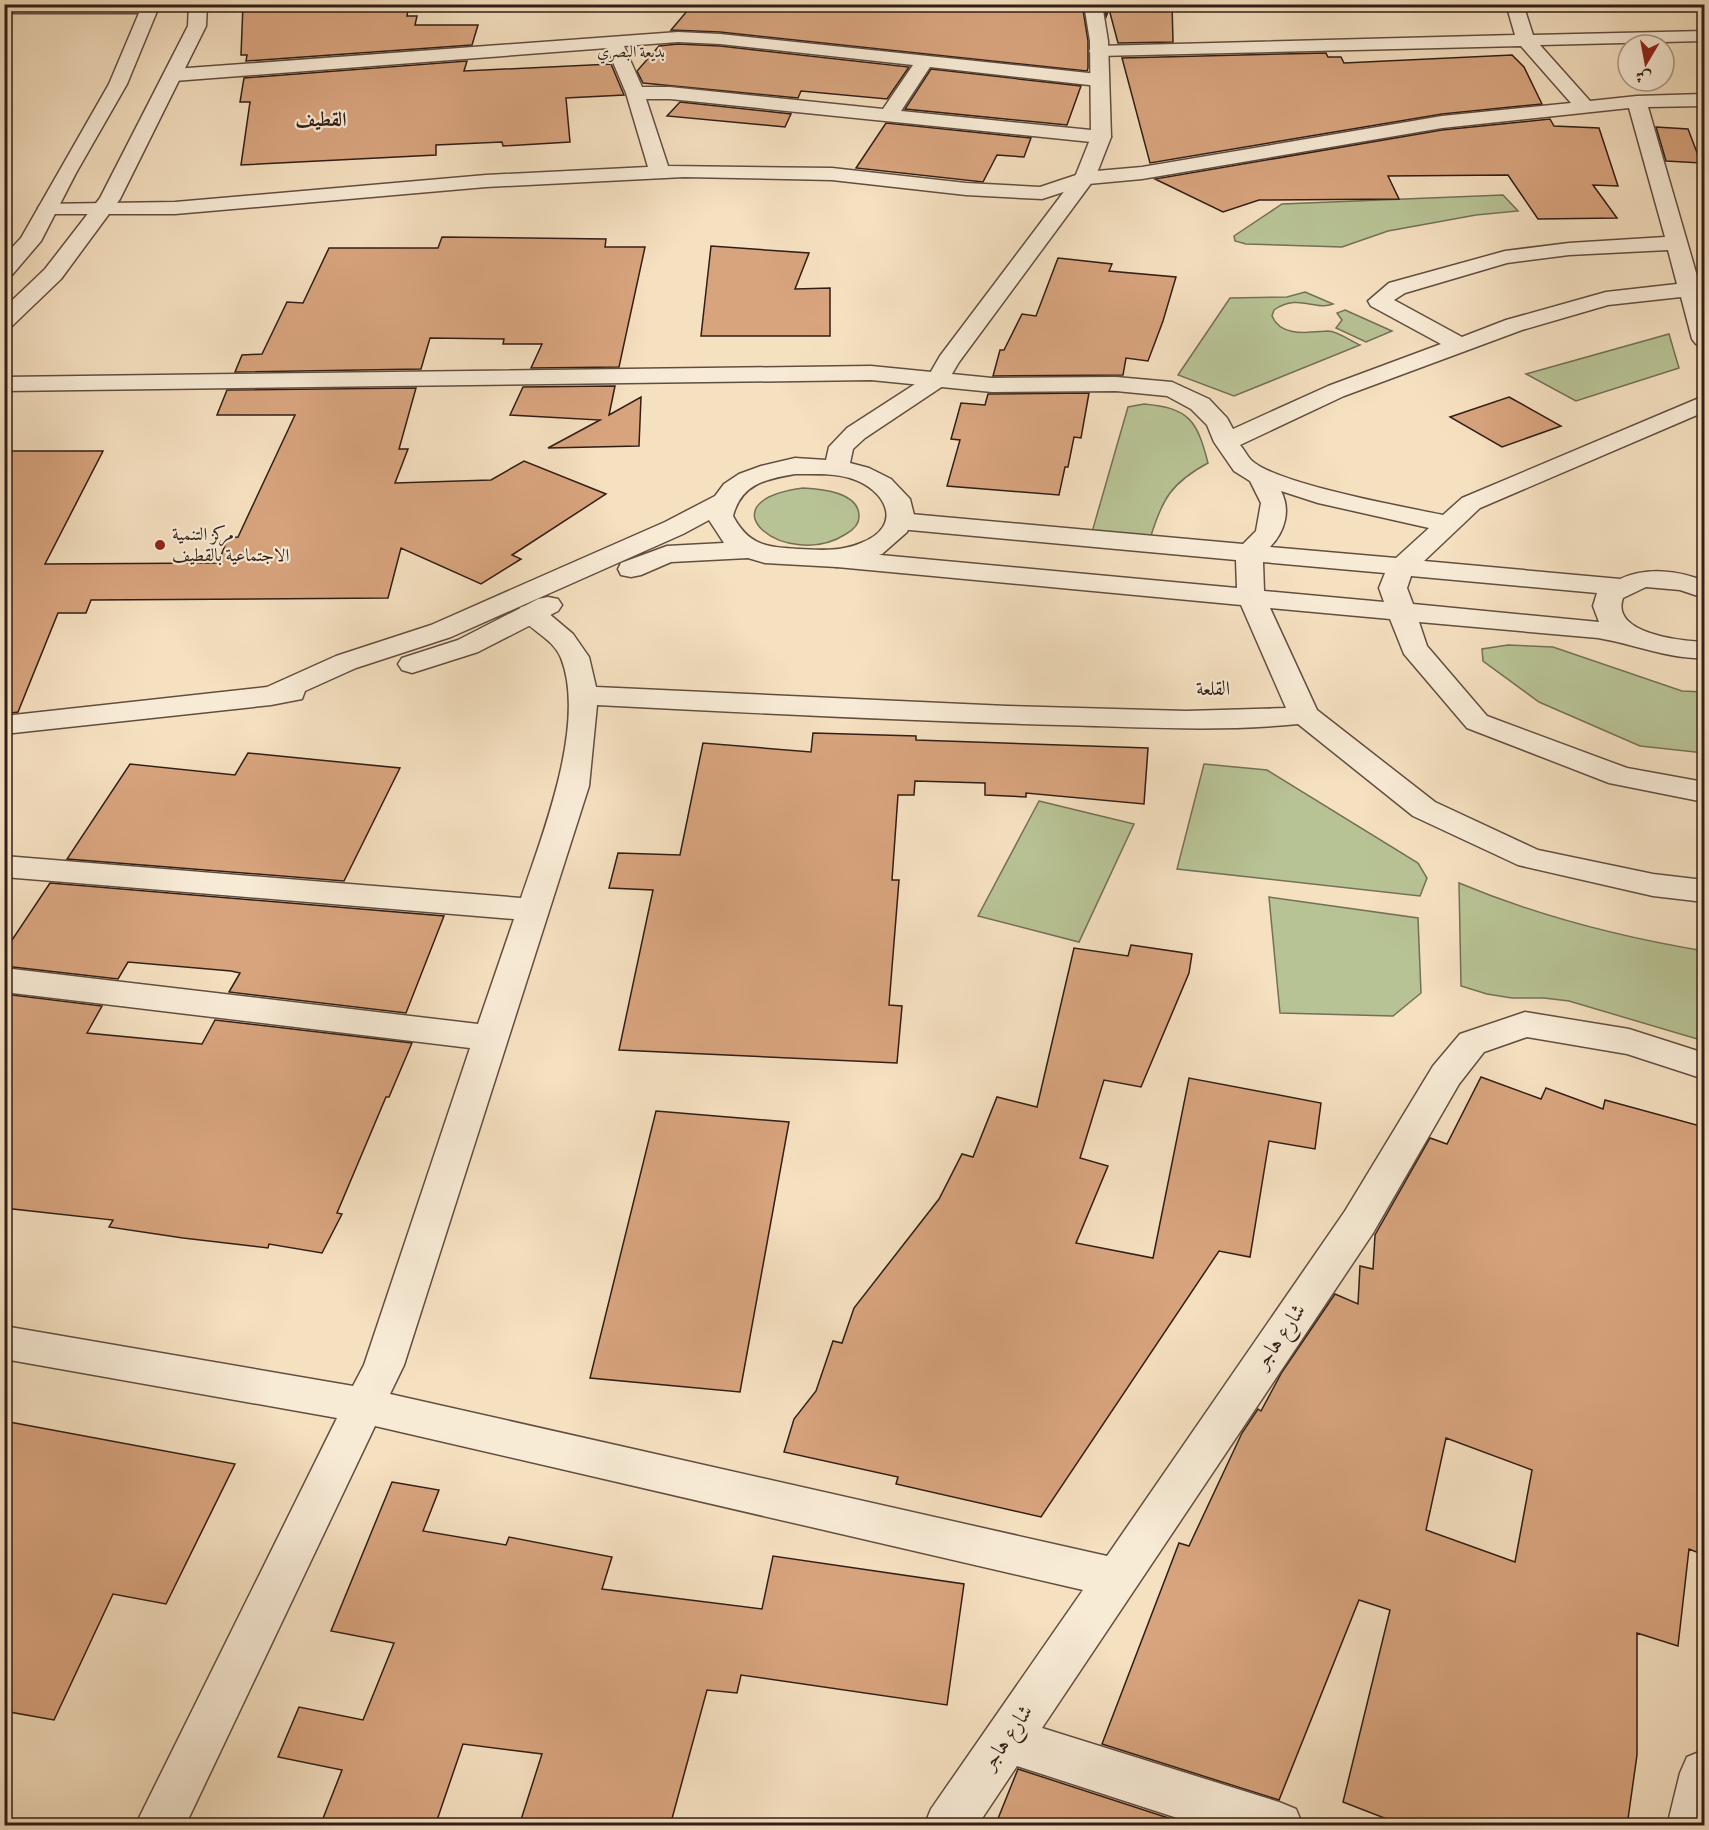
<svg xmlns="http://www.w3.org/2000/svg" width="1709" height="1830" font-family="Vollkorn,Amiri,serif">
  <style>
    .green { fill: #b8c395; stroke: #747056; stroke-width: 1.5 }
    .building { fill: #d8a47e; stroke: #311e16; stroke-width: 1.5; fill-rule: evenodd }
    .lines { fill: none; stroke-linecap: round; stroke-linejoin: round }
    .minor-casing { stroke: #624e40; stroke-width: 3 }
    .tertiary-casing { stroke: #624e40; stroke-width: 3 }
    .minor { fill: #f8ebd6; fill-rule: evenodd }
    .tertiary { fill: #f8ebd6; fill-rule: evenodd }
    .poi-dot { fill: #8f2418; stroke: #f8ebd6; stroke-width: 2 }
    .labels { text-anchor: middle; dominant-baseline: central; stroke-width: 4.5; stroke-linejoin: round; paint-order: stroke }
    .far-neighbourhood-label { font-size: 16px; fill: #311e16; stroke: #f8ebd6 }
    .poi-label { font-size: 18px; fill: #311e16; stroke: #f8ebd6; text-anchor: start }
    .far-district-label { font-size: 20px; font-weight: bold; fill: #311e16; stroke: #f8ebd6 }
    .neighbourhood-label { font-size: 20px; fill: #311e16; stroke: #f8ebd6 }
    .near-street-label { font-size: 21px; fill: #311e16; stroke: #f8ebd6 }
  </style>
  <rect width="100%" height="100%" fill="#f5e0c0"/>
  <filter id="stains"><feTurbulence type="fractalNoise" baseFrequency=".00333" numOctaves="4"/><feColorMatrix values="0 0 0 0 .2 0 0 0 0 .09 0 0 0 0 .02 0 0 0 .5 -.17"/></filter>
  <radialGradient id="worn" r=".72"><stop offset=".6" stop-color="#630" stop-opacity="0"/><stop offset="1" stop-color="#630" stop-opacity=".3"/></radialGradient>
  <path class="green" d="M 1503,195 L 1518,211 L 1476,215 L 1388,231 L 1342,247 L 1246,244 L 1235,241 L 1234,236 L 1282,204 Z
    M 1305,292 L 1333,304 C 1315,311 1298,293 1274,310 L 1272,316 C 1281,338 1310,332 1328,331 C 1337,331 1351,341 1360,345 L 1234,396 L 1178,375 L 1230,298 L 1287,297 Z
    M 1345,310 L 1392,331 L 1366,342 L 1336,328 L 1342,320 L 1337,313 Z
    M 1669,334 L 1679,368 L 1576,401 L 1526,374 Z
    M 1144,404 C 1189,408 1197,420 1208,463 C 1171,483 1162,499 1150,539 L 1092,532 L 1128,407 Z
    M 803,488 C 821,489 860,492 859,517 C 859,525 853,530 846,534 C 787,572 698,502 803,488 Z
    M 1508,645 L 1553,647 L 1682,691 L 1704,692 L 1704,753 L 1640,746 L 1539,702 L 1483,661 L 1482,649 Z
    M 1204,764 L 1267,770 L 1418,863 L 1427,878 L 1420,896 L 1177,869 Z
    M 1039,801 L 1134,824 L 1079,942 L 978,916 Z
    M 1459,883 C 1538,916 1620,937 1704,951 L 1704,1041 L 1569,1001 L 1544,998 L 1512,998 L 1487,994 L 1461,986 Z
    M 1269,897 L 1418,918 L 1421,993 L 1393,1016 L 1280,1013 Z"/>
  <path class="building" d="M 243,4 L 409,4 L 407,16 L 417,16 L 415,25 L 478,25 L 472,45 L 246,61 L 247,55 L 241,55 Z
    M 693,4 L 1082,4 L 1088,41 L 1088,68 L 1087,71 L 720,32 L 671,30 Z
    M 1104,4 L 1172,4 L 1173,42 L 1118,43 L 1109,9 L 1106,17 Z
    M 678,44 L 720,46 L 909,67 L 887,99 L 801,91 L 798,98 L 643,83 L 637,71 L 659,46 Z
    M 1326,53 L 1328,57 L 1341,57 L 1344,63 L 1512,55 L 1524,67 L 1542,104 L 1442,114 L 1150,163 L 1122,58 Z
    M 467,61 L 464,71 L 611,64 L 624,95 L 566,98 L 570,142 L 503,146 L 502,142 L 436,145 L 436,155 L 241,165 L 250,102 L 240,102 L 244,78 Z
    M 931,69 L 1081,86 L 1067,125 L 905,109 Z
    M 680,102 L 791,114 L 785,127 L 667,116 Z
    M 1550,119 L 1554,126 L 1599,128 L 1618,186 L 1593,185 L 1617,218 L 1538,219 L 1508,175 L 1388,176 L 1399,199 L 1259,200 L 1223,212 L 1155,179 L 1442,130 Z
    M 886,123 L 1031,138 L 1024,157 L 997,155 L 983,182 L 856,168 Z
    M 1656,127 L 1688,129 L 1701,163 L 1666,161 Z
    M 442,237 L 606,239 L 605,247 L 645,247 L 619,367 L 531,368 L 542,344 L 503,344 L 504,339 L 430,338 L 421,369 L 235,372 L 242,355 L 262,354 L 287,302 L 303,303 L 329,248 L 438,248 Z
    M 711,246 L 809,253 L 795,289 L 830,288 L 830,336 L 701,336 Z
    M 1058,258 L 1112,264 L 1109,271 L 1176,277 L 1163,321 L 1148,361 L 1126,358 L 1123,375 L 993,376 L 1000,350 L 1004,350 L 1022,314 L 1036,316 Z
    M 615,386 L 609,415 L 641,397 L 639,446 L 548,448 L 600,420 L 510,415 L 523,387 Z
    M 416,388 L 399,449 L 408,449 L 395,483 L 491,480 L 524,461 L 606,494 L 512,555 L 521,559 L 481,584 L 401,548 L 388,598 L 91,600 L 86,613 L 58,613 L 18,712 L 4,714 L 4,451 L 103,451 L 45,564 L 218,563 L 228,538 L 238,537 L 295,415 L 217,415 L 227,390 Z
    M 1089,393 L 1081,438 L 1074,437 L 1068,467 L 1065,467 L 1059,495 L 947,486 L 960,440 L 951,439 L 961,403 L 985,405 L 988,394 Z
    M 1509,397 L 1561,426 L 1502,447 L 1450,417 Z
    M 813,733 L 916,736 L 916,740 L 1148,748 L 1144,804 L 1026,793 L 1026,797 L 985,795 L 985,783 L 915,781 L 914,795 L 898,795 L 892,880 L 899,880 L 889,1005 L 902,1006 L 897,1063 L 619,1050 L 653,890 L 609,888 L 618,853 L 680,855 L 703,743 L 811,752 Z
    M 248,753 L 400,768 L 344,881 L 67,859 L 130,764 L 235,775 Z
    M 50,883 L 444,916 L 406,1013 L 229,992 L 240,973 L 231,971 L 128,962 L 118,979 L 4,966 L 4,952 Z
    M 1131,945 L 1192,954 L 1189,973 L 1141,1087 L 1104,1080 L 1080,1158 L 1108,1166 L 1076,1243 L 1153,1258 L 1189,1078 L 1321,1103 L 1315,1149 L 1269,1141 L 1250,1257 L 1219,1251 L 1041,1517 L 896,1484 L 898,1477 L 784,1452 L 794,1419 L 816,1391 L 833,1341 L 842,1343 L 854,1308 L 939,1199 L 962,1154 L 973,1157 L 997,1097 L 1037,1107 L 1074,948 L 1128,956 Z
    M 4,994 L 102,1006 L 87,1033 L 202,1044 L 215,1020 L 412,1043 L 389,1097 L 386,1097 L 337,1213 L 342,1214 L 322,1253 L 269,1244 L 268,1248 L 183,1238 L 109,1227 L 113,1220 L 4,1208 Z
    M 1481,1077 L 1541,1099 L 1546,1088 L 1603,1109 L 1605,1100 L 1704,1127 L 1704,1555 L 1689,1549 L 1678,1646 L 1637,1633 L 1637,1755 L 1627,1826 L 1405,1826 L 1343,1802 L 1390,1610 L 1359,1600 L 1279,1800 L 1102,1744 L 1179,1543 L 1189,1546 L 1242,1433 L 1258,1409 L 1261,1411 L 1282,1372 L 1335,1294 L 1358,1304 L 1360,1266 L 1373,1269 L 1375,1235 L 1430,1138 L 1447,1144 ZM 1446,1438 L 1532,1470 L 1515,1562 L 1426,1530 Z
    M 656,1111 L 789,1122 L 740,1392 L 590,1378 Z
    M 4,1421 L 235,1464 L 166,1604 L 113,1594 L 54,1720 L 4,1711 Z
    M 392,1482 L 439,1490 L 423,1531 L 506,1545 L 509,1537 L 612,1557 L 602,1589 L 762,1609 L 773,1556 L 964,1584 L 947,1705 L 741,1675 L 737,1693 L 707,1690 L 670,1826 L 519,1826 L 542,1754 L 463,1744 L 435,1826 L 320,1826 L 342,1770 L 278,1757 L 299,1707 L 363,1720 L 394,1643 L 331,1631 Z
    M 1018,1769 L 1193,1826 L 995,1826 Z"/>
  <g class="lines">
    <g class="minor-casing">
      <path id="minor" d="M 1506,4 L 1523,4 L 1533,35 L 1704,31 L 1704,41 L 1540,45 L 1590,101 L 1637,96 L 1704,94 L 1704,106 L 1648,107 L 1699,283 L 1704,283 L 1704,346 L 1696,344 L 1692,339 L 1681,297 L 1608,305 L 1522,330 L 1344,396 L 1240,445 C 1244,449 1247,456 1251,460 C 1276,484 1404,507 1443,515 L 1462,498 L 1704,396 L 1704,412 L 1480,508 L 1424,561 L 1620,579 C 1646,567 1678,570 1704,581 L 1704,598 L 1680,590 L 1646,587 L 1623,598 C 1610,634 1682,641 1704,642 L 1704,658 C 1668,659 1634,644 1598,638 L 1419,622 L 1427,646 L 1487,716 L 1627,768 L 1704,782 L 1704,802 L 1609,783 L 1467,728 L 1404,654 L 1390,619 L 1270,608 L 1317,710 L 1435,802 L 1538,850 L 1653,874 L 1704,880 L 1704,902 L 1653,896 L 1518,865 L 1413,816 L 1298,724 C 1219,732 1140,727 1061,725 C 906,721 751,713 597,705 L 589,786 L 404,1365 L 390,1394 L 1107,1556 L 1345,1211 L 1433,1066 L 1460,1034 L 1525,1012 L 1629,1029 L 1704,1053 L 1704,1079 L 1627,1054 L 1527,1037 L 1484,1052 L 1459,1084 L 1373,1233 L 1042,1728 L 1279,1802 L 1296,1809 L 1303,1826 L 1202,1826 L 1017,1766 L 977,1826 L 924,1826 L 931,1809 L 1083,1590 L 375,1426 L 185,1826 L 135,1826 L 337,1418 L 4,1359 L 4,1326 L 353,1386 L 364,1365 L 470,1048 L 4,992 L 4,968 L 478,1024 L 514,919 L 4,877 L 4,856 L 521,898 C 542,836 587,723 561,658 C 553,638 529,630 517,613 L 521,607 L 531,605 L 541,607 L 573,634 L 589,657 L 596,687 L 1007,706 L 1186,711 L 1286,708 L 1241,605 L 837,567 L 828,565 L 824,559 L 828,553 L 837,551 L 1237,588 L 1236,560 L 899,529 L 890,527 L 886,521 L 890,515 L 899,513 L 1243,544 L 1256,531 L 1261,503 L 1250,481 L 1234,471 L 1214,442 L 1207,425 L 1191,409 L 1167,396 L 1116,391 L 992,392 L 871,380 L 4,391 L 4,377 L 871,366 L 992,378 L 1116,377 L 1172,382 L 1209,399 L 1227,418 L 1233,429 L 1328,386 L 1441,344 L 1371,306 L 1368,301 L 1389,283 L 1505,251 L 1569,243 L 1665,237 L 1629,108 L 1442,128 L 1142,179 L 1088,184 L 1042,199 L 966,195 L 832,180 L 684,177 L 486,187 L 175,214 L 48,214 L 41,212 L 38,208 L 41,204 L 175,202 L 486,175 L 648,167 L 626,93 L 607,48 L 174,81 L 167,79 L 165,75 L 167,71 L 174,69 L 678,32 L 720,34 L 1098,74 L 1105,76 L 1107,80 L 1105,84 L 1098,86 L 930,67 L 901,111 L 1101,131 L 1108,133 L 1111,137 L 1108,141 L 1101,143 L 670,99 L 646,99 L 668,166 L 832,168 L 966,183 L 1040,187 L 1085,172 L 1142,167 L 1442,116 L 1571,103 L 1521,46 L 1098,56 L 1092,55 L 1089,51 L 1092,47 L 1098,46 L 1515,35 ZM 678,42 L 720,44 L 913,65 L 883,109 L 670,87 L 642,87 L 624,46 ZM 1668,250 L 1677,284 L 1606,292 L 1506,320 L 1462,337 L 1394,300 L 1405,293 L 1507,263 L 1569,255 ZM 1281,491 L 1318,503 L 1429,528 L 1396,558 L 1270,547 C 1285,532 1291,510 1281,491 ZM 1263,562 L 1385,573 L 1379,588 L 1384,602 L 1264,591 ZM 1411,576 L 1597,593 L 1593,606 L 1599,622 L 1413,604 L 1407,588 Z
        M 1704,1750 L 1704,1826 L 1667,1826 L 1680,1773 L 1687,1757 Z"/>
    </g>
    <g class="tertiary-casing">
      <path id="tertiary" d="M 4,4 L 160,4 L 127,84 L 76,173 L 41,241 L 12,275 L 4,276 L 4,256 L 21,238 L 109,84 L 139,13 L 4,13 Z
        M 189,4 L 207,4 L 206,26 L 120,199 L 61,279 L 12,326 L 4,328 L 4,308 L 45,269 L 100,198 L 188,26 Z
        M 1084,4 L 1102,4 L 1108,41 L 1111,137 L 1095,178 L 959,362 L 946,384 L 865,438 L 853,449 L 850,463 L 869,468 L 891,479 L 910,499 L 914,515 L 907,532 L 882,554 L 837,567 L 765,563 L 748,558 L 671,562 L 641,575 L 631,577 L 621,575 L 618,569 L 621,563 L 667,546 L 724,543 L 709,520 L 683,534 L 451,637 L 356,668 L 305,691 L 302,699 L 271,705 L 4,734 L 4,716 L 267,687 L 336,656 L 431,625 L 665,522 L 715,496 L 724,484 L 739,474 L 761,466 L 795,458 L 826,460 L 829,447 L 847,428 L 929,375 L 940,356 L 1075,177 L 1091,137 L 1090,41 ZM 795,474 C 813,474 833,473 850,478 C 886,489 905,526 861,543 C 840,552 820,550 798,549 C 767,547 749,546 733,516 C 741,484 766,479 795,474 Z
        M 548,597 L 558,599 L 562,605 L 558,611 L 478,652 L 412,673 L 402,670 L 398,664 L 402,658 L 458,640 L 538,599 Z"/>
    </g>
    <use href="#minor" class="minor"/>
    <use href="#tertiary" class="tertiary"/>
  </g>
  <circle class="poi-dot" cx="160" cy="545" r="6"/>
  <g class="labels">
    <g class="far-neighbourhood-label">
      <text x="631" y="53">بديعة البصري</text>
    </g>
    <g class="poi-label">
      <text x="172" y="535">مركز التنمية<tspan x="172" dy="21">الاجتماعية بالقطيف</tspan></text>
    </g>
    <g class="far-district-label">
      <text x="321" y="121">القطيف</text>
    </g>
    <g class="neighbourhood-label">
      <text x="1213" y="690">القلعة</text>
    </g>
    <g class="near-street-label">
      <text transform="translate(1281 1337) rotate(-56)">شارع هاجر</text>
      <text transform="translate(1008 1738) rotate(-56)">شارع هاجر</text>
    </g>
  </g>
  <rect width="1709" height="1830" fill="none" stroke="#f5e0c0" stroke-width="24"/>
  <rect x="6" y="6" width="1697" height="1818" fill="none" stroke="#311e16" stroke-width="3"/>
  <rect x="12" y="12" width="1685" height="1806" fill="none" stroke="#311e16" stroke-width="1.5"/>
  <g transform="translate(1646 63) rotate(190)"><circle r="28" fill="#f8ebd6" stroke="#a89989" stroke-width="1.5"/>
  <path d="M0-4.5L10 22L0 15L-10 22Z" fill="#8f2418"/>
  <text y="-9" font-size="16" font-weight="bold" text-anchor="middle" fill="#311e16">ش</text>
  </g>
  <rect width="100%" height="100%" filter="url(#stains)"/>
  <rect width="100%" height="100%" fill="url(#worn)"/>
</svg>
